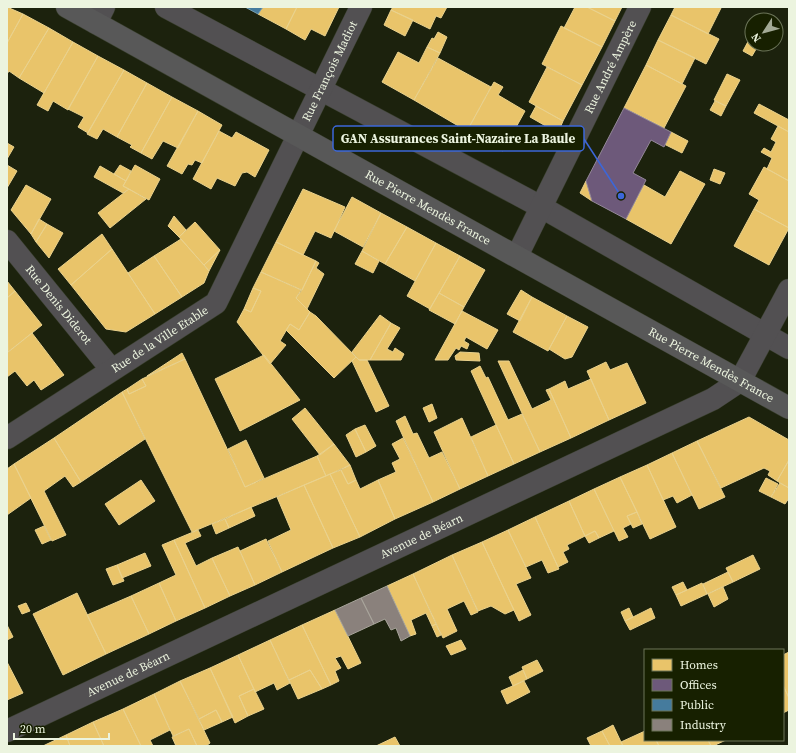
<svg xmlns="http://www.w3.org/2000/svg" width="796" height="753" font-family="'Source Serif 4',serif">
  <style>
    .homes { fill: #e9c46a; stroke: #ead28d }
    .offices { fill: #6d597a; stroke: #938898 }
    .public { fill: #457b9d; stroke: #779fb1 }
    .industry { fill: #8a817c; stroke: #a7a49a }
    .lines { fill: none; stroke-linecap: round; stroke-linejoin: round }
    .minor-casing { stroke: #383e2c; stroke-width: 23 }
    .major-casing { stroke: #383e2c; stroke-width: 23 }
    .minor { stroke: #525052; stroke-width: 22 }
    .major { stroke: #585858; stroke-width: 22 }
    .labels { text-anchor: middle; dominant-baseline: central; stroke-width: 4; stroke-linejoin: round; paint-order: stroke }
    .street-label { font-size: 12px; fill: #ecf4df; stroke: #172000 }
    .leader { fill: none; stroke: #3c67d9; stroke-width: 1.5 }
    .callout-dot { fill: #3c67d9; stroke: #172000; stroke-width: 1.5 }
    .callout { fill: #172000; stroke: #3c67d9; stroke-width: 1.5 }
    .callout-label { font-size: 13px; text-anchor: middle; font-weight: bold; fill: #ecf4df }
  </style>
  <rect width="100%" height="100%" fill="#1c220d"/>
  <path class="homes" d="M 7,7 L 23,14 L 7,43 Z
    M 263,7 L 297,7 L 286,29 L 258,14 Z
    M 297,7 L 339,7 L 325,36 L 311,29 L 305,40 L 286,29 Z
    M 393,7 L 447,7 L 441,18 L 436,16 L 430,29 L 391,10 Z
    M 575,7 L 587,7 L 615,21 L 602,47 L 564,28 Z
    M 587,7 L 622,7 L 615,21 Z
    M 675,7 L 719,7 L 721,8 L 708,34 L 671,15 Z
    M 391,10 L 413,20 L 405,36 L 384,25 Z
    M 23,14 L 49,28 L 19,78 L 9,71 L 7,74 L 7,43 Z
    M 671,15 L 719,39 L 706,64 L 658,40 Z
    M 561,26 L 602,47 L 582,85 L 542,64 Z
    M 49,28 L 73,42 L 44,93 L 19,78 Z
    M 438,32 L 447,37 L 440,53 L 427,47 L 432,38 L 434,39 Z
    M 752,34 L 752,44 L 759,44 L 752,56 L 743,51 Z
    M 658,40 L 695,58 L 682,84 L 646,65 Z
    M 73,42 L 98,56 L 68,110 L 53,101 L 48,111 L 37,105 Z
    M 427,47 L 440,53 L 414,100 L 382,82 L 398,52 L 419,63 Z
    M 98,56 L 124,70 L 88,133 L 78,127 L 84,117 L 68,109 Z
    M 438,58 L 491,87 L 467,131 L 414,100 Z
    M 646,65 L 686,86 L 664,128 L 624,108 Z
    M 547,67 L 582,85 L 563,121 L 529,102 Z
    M 124,70 L 147,83 L 117,137 L 103,129 L 97,139 L 87,134 Z
    M 727,74 L 740,80 L 726,106 L 714,100 Z
    M 494,82 L 503,87 L 498,95 L 525,111 L 503,151 L 467,131 Z
    M 147,83 L 172,97 L 141,153 L 130,147 L 132,145 L 117,137 Z
    M 172,97 L 198,111 L 178,148 L 163,141 L 152,159 L 141,153 Z
    M 715,101 L 726,106 L 721,116 L 710,110 Z
    M 759,104 L 789,120 L 789,132 L 754,113 Z
    M 536,106 L 563,121 L 558,133 L 530,117 Z
    M 198,111 L 222,125 L 202,163 L 195,160 L 192,165 L 188,164 L 182,174 L 167,166 Z
    M 778,126 L 789,132 L 789,181 L 767,169 L 772,158 L 761,152 L 764,148 L 771,152 L 776,142 L 771,139 Z
    M 219,131 L 232,138 L 236,132 L 269,150 L 255,177 L 247,172 L 242,173 L 235,186 L 217,178 L 211,189 L 193,179 Z
    M 671,132 L 688,141 L 682,153 L 664,144 Z
    M 7,143 L 14,147 L 7,159 Z
    M 7,165 L 17,171 L 7,188 Z
    M 120,165 L 131,171 L 126,181 L 114,174 Z
    M 135,165 L 160,179 L 149,200 L 123,186 Z
    M 100,166 L 126,181 L 123,186 L 129,189 L 123,193 L 94,177 Z
    M 764,167 L 789,181 L 789,228 L 754,209 L 759,200 L 749,194 Z
    M 714,169 L 725,173 L 720,184 L 710,180 Z
    M 680,171 L 705,184 L 671,244 L 626,219 L 644,185 L 665,197 Z
    M 586,181 L 592,201 L 580,193 Z
    M 26,185 L 51,199 L 31,234 L 11,210 Z
    M 129,189 L 146,199 L 110,228 L 98,213 Z
    M 303,189 L 345,207 L 331,238 L 315,231 L 303,255 L 276,242 Z
    M 352,197 L 381,213 L 363,247 L 334,231 Z
    M 754,209 L 789,228 L 769,265 L 734,246 Z
    M 381,213 L 407,227 L 385,264 L 362,251 Z
    M 174,216 L 186,230 L 179,237 L 168,226 Z
    M 39,219 L 47,224 L 36,242 L 31,234 Z
    M 195,222 L 220,250 L 204,265 L 179,237 Z
    M 47,224 L 63,233 L 49,258 L 36,242 Z
    M 407,227 L 436,243 L 415,281 L 385,264 Z
    M 102,234 L 112,249 L 71,285 L 58,269 Z
    M 181,239 L 209,271 L 204,283 L 182,297 L 154,256 Z
    M 276,242 L 316,261 L 302,290 L 261,272 Z
    M 436,243 L 460,256 L 430,309 L 407,296 Z
    M 112,249 L 155,314 L 126,332 L 106,329 L 71,285 Z
    M 220,250 L 209,271 L 204,265 Z
    M 362,251 L 379,261 L 373,273 L 355,264 Z
    M 154,256 L 182,297 L 155,314 L 128,273 Z
    M 460,256 L 485,270 L 464,307 L 439,293 Z
    M 316,261 L 319,263 L 316,268 L 324,274 L 307,309 L 296,298 L 302,290 Z
    M 261,272 L 301,290 L 296,298 L 310,312 L 299,330 L 290,324 L 280,341 L 286,345 L 270,364 L 237,322 L 244,309 L 251,312 L 261,291 L 253,288 Z
    M 7,281 L 15,291 L 7,298 Z
    M 253,288 L 261,291 L 251,312 L 244,309 Z
    M 521,290 L 532,297 L 520,321 L 507,314 Z
    M 15,291 L 42,325 L 8,352 L 7,298 Z
    M 439,293 L 464,307 L 455,324 L 429,310 Z
    M 532,297 L 567,316 L 548,351 L 513,332 Z
    M 462,311 L 498,330 L 487,349 L 466,337 L 464,341 L 469,344 L 467,349 L 461,346 L 459,350 L 456,348 L 448,360 L 435,360 Z
    M 310,312 L 316,316 L 356,357 L 334,378 L 286,330 L 290,324 L 299,330 Z
    M 380,315 L 391,323 L 370,360 L 359,360 L 352,352 Z
    M 567,316 L 588,327 L 572,357 L 565,359 L 549,349 Z
    M 391,323 L 400,328 L 387,349 L 393,352 L 395,348 L 404,354 L 401,360 L 370,360 Z
    M 32,333 L 64,375 L 41,390 L 34,380 L 27,386 L 15,371 L 7,377 L 7,353 Z
    M 460,352 L 479,353 L 480,361 L 456,360 L 455,356 Z
    M 182,353 L 185,359 L 147,376 Z
    M 264,355 L 300,400 L 240,431 L 215,379 Z
    M 356,357 L 359,360 L 367,360 L 389,406 L 376,412 L 352,361 Z
    M 185,359 L 245,487 L 317,456 L 326,476 L 192,532 L 122,392 L 127,389 L 129,394 L 146,386 L 142,379 Z
    M 498,361 L 509,361 L 532,409 L 551,400 L 546,390 L 549,389 L 571,438 L 540,452 Z
    M 606,362 L 610,370 L 627,363 L 646,403 L 609,420 L 587,371 Z
    M 480,366 L 486,378 L 488,377 L 508,420 L 522,414 L 540,452 L 514,464 L 471,371 Z
    M 142,379 L 146,386 L 129,394 L 127,389 Z
    M 591,379 L 609,420 L 571,438 L 549,389 L 565,381 L 568,389 Z
    M 122,392 L 145,439 L 81,482 L 54,438 Z
    M 432,404 L 437,418 L 429,422 L 423,408 Z
    M 305,408 L 334,444 L 320,455 L 292,419 Z
    M 405,416 L 413,434 L 417,433 L 429,458 L 442,452 L 460,489 L 433,502 L 396,421 Z
    M 749,417 L 789,440 L 789,460 L 777,481 L 768,475 L 770,471 L 764,468 L 721,488 L 697,441 Z
    M 462,418 L 488,476 L 460,489 L 434,432 Z
    M 365,425 L 376,446 L 366,452 L 355,429 Z
    M 496,425 L 514,464 L 488,476 L 471,437 Z
    M 355,429 L 366,452 L 356,457 L 346,435 Z
    M 54,438 L 81,482 L 73,487 L 65,476 L 44,491 L 66,535 L 52,541 L 14,464 Z
    M 403,438 L 433,502 L 395,519 L 378,480 L 396,472 L 392,463 L 400,459 L 392,444 Z
    M 246,440 L 264,478 L 245,487 L 228,449 Z
    M 697,441 L 725,497 L 699,509 L 672,453 Z
    M 334,444 L 350,465 L 326,476 L 317,456 Z
    M 672,453 L 692,495 L 677,503 L 673,496 L 663,500 L 647,465 Z
    M 789,460 L 789,488 L 777,481 Z
    M 14,464 L 31,498 L 7,515 L 7,469 Z
    M 350,465 L 356,480 L 348,484 L 341,470 Z
    M 647,465 L 676,527 L 650,539 L 620,477 Z
    M 341,470 L 348,484 L 356,480 L 360,489 L 378,480 L 395,519 L 360,537 L 330,474 Z
    M 330,474 L 360,537 L 333,548 L 304,485 Z
    M 620,477 L 637,512 L 627,516 L 631,524 L 623,528 L 628,537 L 619,541 L 594,489 Z
    M 766,478 L 778,484 L 771,497 L 759,491 Z
    M 141,480 L 155,501 L 119,525 L 105,504 Z
    M 780,483 L 789,488 L 789,498 L 785,504 L 771,497 Z
    M 304,485 L 333,548 L 282,572 L 268,541 L 291,530 L 277,497 Z
    M 594,489 L 614,531 L 599,538 L 595,531 L 585,536 L 569,501 Z
    M 569,501 L 585,536 L 567,545 L 569,549 L 563,552 L 568,562 L 558,567 L 535,517 Z
    M 251,507 L 255,516 L 229,528 L 225,519 Z
    M 637,512 L 642,524 L 633,528 L 627,516 Z
    M 535,517 L 559,569 L 548,573 L 542,560 L 526,567 L 508,530 Z
    M 225,519 L 229,528 L 216,534 L 212,524 Z
    M 44,526 L 51,540 L 42,544 L 35,530 Z
    M 198,530 L 201,536 L 185,543 L 196,566 L 212,558 L 230,596 L 205,608 L 174,540 Z
    M 508,530 L 531,578 L 516,584 L 531,615 L 519,621 L 482,542 Z
    M 595,531 L 599,538 L 589,543 L 585,536 Z
    M 266,539 L 282,572 L 255,585 L 240,551 Z
    M 174,540 L 205,608 L 176,621 L 159,583 L 176,575 L 162,545 Z
    M 482,542 L 514,610 L 505,614 L 491,606 L 478,611 L 452,555 Z
    M 238,547 L 255,585 L 230,596 L 212,558 Z
    M 145,553 L 151,566 L 122,578 L 117,565 Z
    M 452,555 L 478,612 L 471,615 L 464,601 L 447,609 L 457,631 L 443,638 L 413,574 Z
    M 753,555 L 760,569 L 733,582 L 726,568 Z
    M 117,565 L 124,581 L 113,585 L 106,569 Z
    M 728,572 L 733,582 L 707,594 L 703,584 Z
    M 413,574 L 436,624 L 432,626 L 426,613 L 411,620 L 416,634 L 410,636 L 387,586 Z
    M 683,582 L 687,590 L 676,595 L 672,587 Z
    M 159,583 L 176,621 L 149,634 L 131,596 Z
    M 702,583 L 707,594 L 681,606 L 676,595 Z
    M 723,587 L 728,599 L 714,607 L 708,594 Z
    M 77,593 L 106,654 L 63,675 L 33,614 Z
    M 131,596 L 149,634 L 106,654 L 87,615 Z
    M 26,603 L 30,611 L 22,614 L 18,606 Z
    M 629,608 L 633,617 L 625,621 L 621,612 Z
    M 651,608 L 655,618 L 630,630 L 625,621 Z
    M 335,610 L 361,663 L 348,669 L 341,656 L 335,658 L 341,668 L 335,671 L 339,681 L 331,685 L 302,625 Z
    M 436,624 L 441,635 L 437,637 L 432,626 Z
    M 7,625 L 13,637 L 7,640 Z
    M 302,625 L 331,685 L 322,689 L 310,670 L 289,680 L 270,640 Z
    M 270,640 L 290,683 L 277,690 L 274,683 L 255,692 L 238,655 Z
    M 461,640 L 466,649 L 451,655 L 446,646 Z
    M 789,652 L 789,698 L 783,685 L 783,655 Z
    M 238,655 L 254,689 L 239,696 L 248,716 L 235,723 L 210,668 Z
    M 537,660 L 543,671 L 527,679 L 522,667 Z
    M 7,662 L 23,693 L 7,700 Z
    M 210,668 L 233,717 L 222,722 L 216,710 L 199,719 L 180,681 Z
    M 310,670 L 322,689 L 298,699 L 289,680 Z
    M 523,670 L 527,679 L 513,686 L 509,677 Z
    M 180,681 L 210,743 L 206,746 L 197,746 L 189,729 L 173,736 L 154,694 Z
    M 524,681 L 530,692 L 507,704 L 501,691 Z
    M 783,685 L 789,698 L 789,710 L 783,713 Z
    M 254,689 L 264,709 L 248,716 L 239,696 Z
    M 154,694 L 170,730 L 150,740 L 153,746 L 141,746 L 123,709 Z
    M 123,709 L 141,746 L 104,746 L 93,722 Z
    M 216,710 L 222,722 L 204,730 L 199,719 Z
    M 93,722 L 104,746 L 70,746 L 66,735 Z
    M 613,725 L 621,742 L 623,746 L 610,746 L 602,731 Z
    M 189,729 L 197,746 L 176,746 L 172,737 Z
    M 602,731 L 610,746 L 591,746 L 587,738 Z
    M 645,731 L 645,740 L 656,740 L 659,746 L 623,746 L 621,742 Z
    M 66,735 L 70,746 L 43,746 L 45,745 Z
    M 395,737 L 400,746 L 376,746 Z
    M 656,740 L 708,740 L 711,746 L 659,746 Z
    M 708,740 L 726,740 L 713,746 L 711,746 Z"/>
  <path class="offices" d="M 624,108 L 671,132 L 664,147 L 651,140 L 633,173 L 646,180 L 626,219 L 592,201 L 586,181 Z"/>
  <path class="public" d="M 245,7 L 263,7 L 258,14 Z"/>
  <path class="industry" d="M 387,586 L 410,636 L 401,641 L 396,628 L 391,630 L 385,619 L 374,624 L 361,598 Z
    M 361,598 L 374,624 L 348,636 L 335,610 Z"/>
  <g class="lines">
    <g class="minor-casing">
      <g id="minor">
        <path d="M 166,7 L 543,208 L 789,348"/>
        <path d="M 96,23 L 104,7"/>
        <path id="s1" d="M 7,241 L 111,369"/>
        <path id="s2" d="M 517,256 L 640,7"/>
        <path id="s3" d="M 7,438 L 216,303 L 361,7"/>
        <path id="s4" d="M 7,731 L 713,399 L 740,381 L 789,290"/>
      </g>
    </g>
    <g class="major-casing">
      <g id="major">
        <path id="s5" d="M 67,7 L 789,408"/>
      </g>
    </g>
    <use href="#minor" class="minor"/>
    <use href="#major" class="major"/>
  </g>
  <g class="labels">
    <g class="street-label">
      <text stroke="none"><textPath href="#s2" startOffset="211">Rue André Ampère</textPath></text>
      <text stroke="none"><textPath href="#s3" startOffset="507">Rue François Madiot</textPath></text>
      <text stroke="none"><textPath href="#s5" startOffset="413">Rue Pierre Mendès France</textPath></text>
      <text stroke="none"><textPath href="#s1" startOffset="82">Rue Denis Diderot</textPath></text>
      <text stroke="none"><textPath href="#s3" startOffset="182">Rue de la Ville Etable</textPath></text>
      <text stroke="none"><textPath href="#s5" startOffset="737">Rue Pierre Mendès France</textPath></text>
      <text stroke="none"><textPath href="#s4" startOffset="458">Avenue de Béarn</textPath></text>
      <text stroke="none"><textPath href="#s4" startOffset="134">Avenue de Béarn</textPath></text>
    </g>
  </g>
  <path class="leader" d="M621 196L584 139"/>
  <circle class="callout-dot" cx="621" cy="196" r="4"/>
  <rect class="callout" x="333" y="126" width="251" height="25" rx="4"/>
  <g class="callout-label">
    <text x="458" y="143">GAN Assurances Saint-Nazaire La Baule</text>
  </g>
  <rect width="796" height="753" fill="none" stroke="#ecf4df" stroke-width="16"/>
  <rect x="644" y="649" width="140" height="92" fill="#172000" stroke="#6c7559"/>
  <rect x="652" y="659" width="20" height="12" fill="#e9c46a" stroke="#6c7559"/>
  <text x="680" y="669" font-size="12" fill="#ecf4df">Homes</text>
  <rect x="652" y="679" width="20" height="12" fill="#6d597a" stroke="#6c7559"/>
  <text x="680" y="689" font-size="12" fill="#ecf4df">Offices</text>
  <rect x="652" y="699" width="20" height="12" fill="#457b9d" stroke="#6c7559"/>
  <text x="680" y="709" font-size="12" fill="#ecf4df">Public</text>
  <rect x="652" y="719" width="20" height="12" fill="#8a817c" stroke="#6c7559"/>
  <text x="680" y="729" font-size="12" fill="#ecf4df">Industry</text>
  <g transform="translate(764 32) rotate(234)"><circle r="19" fill="#172000" stroke="#6c7559"/>
  <path d="M0-3L7 15L0 10L-7 15Z" fill="#a3aa96"/>
  <text y="-6" font-size="11" font-weight="bold" text-anchor="middle" fill="#ecf4df">N</text>
  </g>
  <path d="M14 733v6h95v-6" fill="none" stroke="#ecf4df" stroke-width="2"/>
  <text x="20" y="733" font-size="12" fill="#ecf4df" stroke="#172000" stroke-width="3" paint-order="stroke">20 m</text>
</svg>
